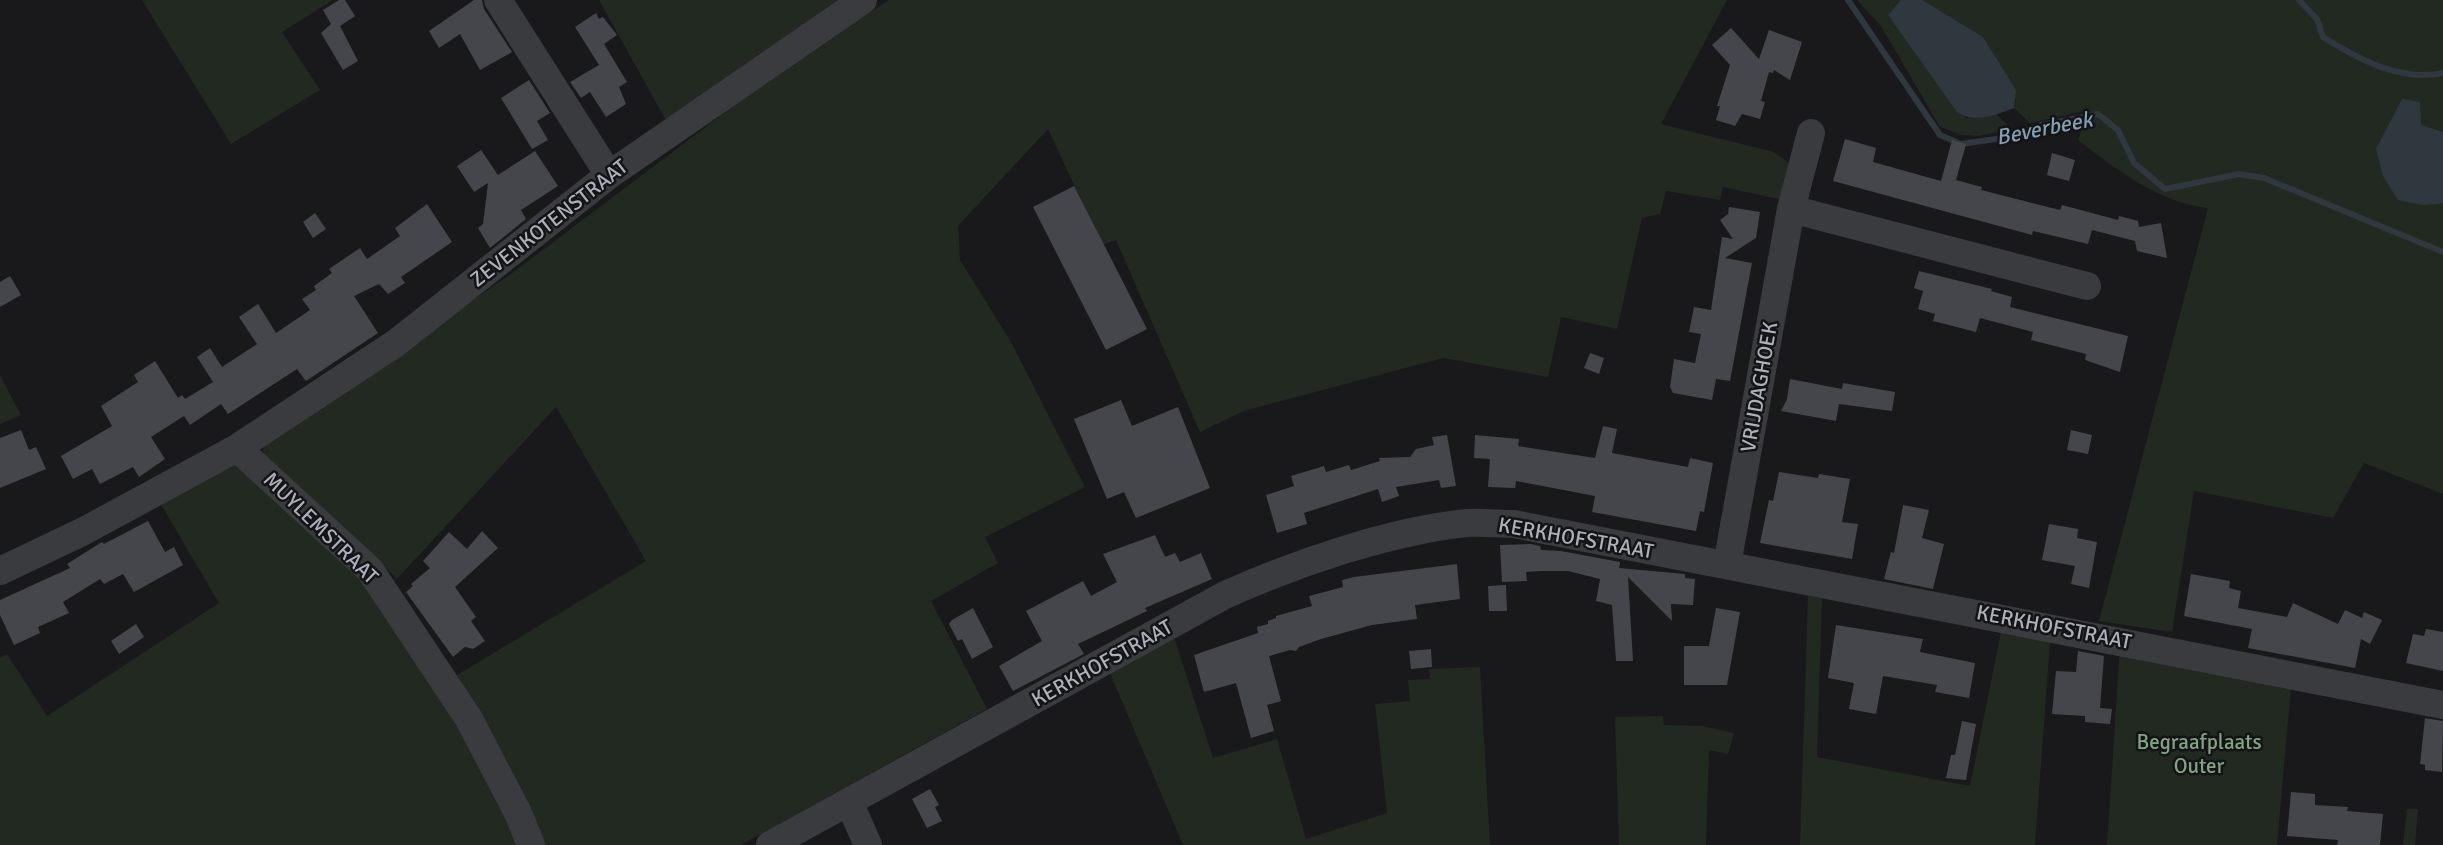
<svg xmlns="http://www.w3.org/2000/svg" width="2443" height="845" font-family="Signika,sans-serif">
  <style>
    .green { fill: #212921 }
    .water { fill: #2f383e }
    .lines { fill: none; stroke-linecap: round; stroke-linejoin: round }
    .stream { stroke: #2f383e; stroke-width: 6 }
    .building { fill: #45464b }
    .minor { stroke: #3a3b3f; stroke-width: 28 }
    .labels { text-anchor: middle; dominant-baseline: central; stroke-width: 5; stroke-linejoin: round; paint-order: stroke }
    .street-label { font-size: 21px; fill: #abb0ba; stroke: #141416 }
    .park-label { font-size: 21px; fill: #83a484; stroke: #141416 }
    .water-label { font-size: 22px; font-style: italic; fill: #849fb3; stroke: #141416 }
  </style>
  <rect width="100%" height="100%" fill="#19191b"/>
  <path class="green" d="M 142,0 L 333,0 L 282,32 L 320,90 L 231,144 Z
    M 599,0 L 845,0 L 668,124 Z
    M 889,0 L 1727,0 L 1661,124 L 1774,152 L 1793,166 L 1783,200 L 1723,187 L 1720,200 L 1666,191 L 1660,214 L 1642,218 L 1617,329 L 1561,317 L 1548,377 L 1443,358 L 1244,411 L 1200,432 L 1116,240 L 1102,245 L 1048,129 L 958,226 L 960,260 L 1011,342 L 1085,487 L 985,537 L 998,563 L 931,601 L 987,709 L 741,845 L 544,845 L 508,763 L 457,675 L 646,561 L 556,407 L 397,579 L 264,455 L 262,446 L 515,271 L 784,68 Z
    M 1857,0 L 1901,0 L 1888,15 L 1966,118 L 1997,115 L 2012,129 L 1979,136 L 1962,135 L 1940,127 L 1881,26 Z
    M 1922,0 L 2443,0 L 2443,494 L 2364,463 L 2333,518 L 2194,491 L 2172,632 L 2099,621 L 2208,208 C 2159,203 2116,169 2078,140 L 2089,110 L 2030,123 L 2014,108 L 2016,100 Z
    M 0,375 L 21,415 L 0,424 Z
    M 237,465 L 368,580 L 454,709 L 523,845 L 0,845 L 0,657 L 7,654 L 47,716 L 219,603 L 159,501 L 222,466 Z
    M 1808,596 L 1822,598 L 1817,757 L 1970,786 L 2001,632 L 2050,642 L 2035,845 L 1800,845 Z
    M 1174,637 L 1213,758 L 1277,739 L 1306,839 L 1387,813 L 1375,704 L 1410,701 L 1408,680 L 1430,679 L 1429,669 L 1480,667 L 1490,845 L 1183,845 L 1110,673 Z
    M 2120,647 L 2291,687 L 2277,845 L 2077,845 L 2107,845 Z
    M 1663,716 L 1664,725 L 1703,726 L 1734,733 L 1728,754 L 1709,750 L 1706,845 L 1619,845 L 1615,717 Z
    M 2407,809 L 2418,809 L 2415,845 L 2403,845 Z"/>
  <path class="water" d="M 1901,0 L 1922,0 L 1983,37 L 2016,90 L 2014,108 C 1996,115 1974,124 1957,112 L 1888,15 Z
    M 2402,99 L 2420,102 L 2421,125 L 2443,132 L 2443,203 L 2440,204 L 2422,205 L 2398,200 L 2383,176 L 2376,149 Z"/>
  <g class="lines">
    <path class="stream" d="M 1848,0 L 1940,135 L 1961,144 L 1996,139 L 2041,125 L 2098,114 L 2118,130 L 2134,163 L 2165,189 L 2239,174 L 2264,178 L 2443,252
      M 2299,0 L 2317,19 L 2323,37 C 2358,59 2400,82 2443,73"/>
  </g>
  <path class="building" d="M 339,0 L 345,0 L 355,16 L 340,26 L 358,61 L 343,70 L 321,33 L 331,24 L 323,10 Z
    M 474,0 L 482,0 L 484,9 L 512,52 L 480,70 L 460,34 L 439,48 L 429,31 Z
    M 596,13 L 599,19 L 603,17 L 617,35 L 604,44 L 627,82 L 619,87 L 626,104 L 606,117 L 590,92 L 581,98 L 570,82 L 599,65 L 575,27 Z
    M 1731,28 L 1759,59 L 1769,30 L 1802,42 L 1790,80 L 1774,70 L 1773,73 L 1769,72 L 1761,101 L 1765,102 L 1760,119 L 1742,114 L 1735,126 L 1716,120 L 1720,106 L 1717,106 L 1730,65 L 1712,45 Z
    M 529,80 L 550,113 L 537,121 L 548,140 L 532,149 L 501,98 Z
    M 1845,139 L 1876,148 L 1873,162 L 1941,181 L 1952,140 L 1966,144 L 1956,180 L 1982,187 L 1981,190 L 2060,210 L 2062,205 L 2118,220 L 2119,216 L 2138,221 L 2139,227 L 2161,223 L 2167,258 L 2137,251 L 2135,241 L 2092,230 L 2088,244 L 2033,231 L 2032,235 L 1833,181 Z
    M 481,150 L 498,175 L 535,151 L 558,186 L 521,210 L 526,219 L 490,248 L 478,228 L 483,224 L 488,183 L 474,192 L 457,166 Z
    M 2052,153 L 2075,160 L 2069,181 L 2047,175 Z
    M 1074,186 L 1147,329 L 1106,350 L 1033,207 Z
    M 427,204 L 452,242 L 401,277 L 405,283 L 388,294 L 379,284 L 354,296 L 378,333 L 306,381 L 297,369 L 228,414 L 221,404 L 190,425 L 184,416 L 151,437 L 165,459 L 139,477 L 133,467 L 100,484 L 92,469 L 73,479 L 61,456 L 112,426 L 101,406 L 138,382 L 134,375 L 155,361 L 178,398 L 182,395 L 185,399 L 213,382 L 197,357 L 210,348 L 222,367 L 257,344 L 239,317 L 258,304 L 276,333 L 310,310 L 302,299 L 316,290 L 314,286 L 332,273 L 329,269 L 360,248 L 367,259 L 400,236 L 395,228 Z
    M 1729,207 L 1760,212 L 1756,238 L 1725,258 L 1752,263 L 1730,381 L 1716,379 L 1712,400 L 1673,393 L 1670,387 L 1674,359 L 1695,363 L 1701,334 L 1689,332 L 1694,307 L 1711,310 L 1722,237 L 1733,239 L 1720,220 L 1728,214 Z
    M 315,213 L 326,229 L 313,238 L 303,222 Z
    M 1919,271 L 1992,289 L 1991,291 L 2012,297 L 2010,307 L 2128,336 L 2120,372 L 2085,360 L 2086,354 L 2031,340 L 2033,332 L 1980,318 L 1976,332 L 1933,321 L 1935,314 L 1918,309 L 1923,291 L 1914,288 Z
    M 10,276 L 21,295 L 0,307 L 0,282 Z
    M 1590,353 L 1604,358 L 1599,374 L 1584,368 Z
    M 1790,379 L 1842,389 L 1843,383 L 1895,392 L 1892,411 L 1839,404 L 1836,421 L 1781,411 L 1787,399 Z
    M 1121,400 L 1132,426 L 1178,407 L 1210,488 L 1136,518 L 1124,492 L 1107,499 L 1074,419 Z
    M 1603,426 L 1617,429 L 1612,453 L 1688,467 L 1690,458 L 1713,463 L 1704,512 L 1700,511 L 1696,531 L 1592,512 L 1595,496 L 1516,481 L 1515,488 L 1488,487 L 1490,459 L 1474,458 L 1475,435 L 1519,439 L 1518,446 L 1595,458 Z
    M 21,430 L 29,450 L 36,447 L 46,469 L 0,488 L 0,438 Z
    M 2071,430 L 2092,435 L 2088,454 L 2067,450 Z
    M 1447,435 L 1456,486 L 1441,488 L 1439,480 L 1396,487 L 1399,496 L 1382,502 L 1378,489 L 1304,513 L 1307,524 L 1277,533 L 1266,495 L 1294,486 L 1291,476 L 1324,466 L 1326,472 L 1349,465 L 1351,470 L 1380,461 L 1379,458 L 1410,457 L 1416,449 L 1434,445 L 1432,437 Z
    M 1779,472 L 1818,478 L 1819,474 L 1850,479 L 1842,522 L 1858,524 L 1852,559 L 1760,543 L 1769,500 L 1773,501 Z
    M 1903,505 L 1929,510 L 1922,538 L 1944,544 L 1933,589 L 1884,579 L 1891,552 L 1894,553 Z
    M 148,521 L 165,552 L 174,547 L 183,565 L 134,592 L 123,574 L 104,584 L 100,579 L 63,602 L 69,613 L 38,627 L 40,633 L 14,645 L 0,615 L 0,600 L 70,568 L 67,564 L 102,542 L 104,544 Z
    M 2049,524 L 2078,529 L 2077,538 L 2097,542 L 2089,588 L 2071,584 L 2075,566 L 2042,560 Z
    M 482,531 L 498,548 L 455,587 L 476,617 L 471,621 L 485,641 L 473,649 L 465,647 L 453,657 L 406,592 L 413,586 L 411,584 L 430,568 L 423,561 L 449,532 L 467,549 Z
    M 1155,535 L 1165,557 L 1175,553 L 1180,562 L 1201,553 L 1212,579 L 1145,608 L 1147,611 L 1078,644 L 1084,654 L 1013,691 L 999,666 L 1042,641 L 1026,611 L 1083,581 L 1091,596 L 1117,582 L 1103,554 Z
    M 1531,544 L 1540,546 L 1541,550 L 1561,551 L 1620,562 L 1619,568 L 1685,574 L 1685,578 L 1695,579 L 1693,605 L 1671,604 L 1672,621 L 1628,577 L 1633,661 L 1616,661 L 1612,605 L 1596,601 L 1600,579 L 1568,571 L 1541,571 L 1526,572 L 1527,581 L 1502,582 L 1500,545 Z
    M 1457,564 L 1460,599 L 1415,605 L 1417,619 L 1372,625 L 1321,639 L 1299,647 L 1296,651 L 1290,650 L 1269,656 L 1281,701 L 1267,705 L 1274,731 L 1251,738 L 1236,683 L 1204,692 L 1194,655 L 1258,633 L 1257,627 L 1268,624 L 1268,621 L 1276,618 L 1276,616 L 1312,606 L 1309,596 L 1343,587 L 1342,580 L 1354,577 Z
    M 2191,574 L 2230,581 L 2229,588 L 2241,591 L 2238,608 L 2287,617 L 2293,603 L 2338,624 L 2345,610 L 2362,618 L 2364,612 L 2382,620 L 2370,644 L 2361,639 L 2355,668 L 2248,648 L 2252,629 L 2184,616 Z
    M 1506,585 L 1507,611 L 1489,611 L 1488,586 Z
    M 973,608 L 993,647 L 972,659 L 962,639 L 958,641 L 949,624 L 952,620 Z
    M 1716,608 L 1740,612 L 1727,685 L 1684,685 L 1684,646 L 1709,646 Z
    M 136,624 L 144,637 L 119,654 L 111,641 Z
    M 1836,625 L 1923,639 L 1920,652 L 1975,663 L 1969,698 L 1935,692 L 1937,685 L 1883,676 L 1876,714 L 1849,709 L 1854,683 L 1828,678 Z
    M 2426,629 L 2443,632 L 2443,671 L 2406,663 L 2413,634 L 2424,636 Z
    M 1431,649 L 1432,667 L 1411,669 L 1409,651 Z
    M 2078,651 L 2104,656 L 2100,708 L 2112,709 L 2110,724 L 2085,722 L 2085,716 L 2052,714 L 2056,671 L 2076,672 Z
    M 2425,718 L 2443,721 L 2442,772 L 2425,770 L 2425,765 L 2420,764 Z
    M 1962,721 L 1976,724 L 1966,780 L 1946,778 L 1951,755 L 1955,755 Z
    M 930,789 L 939,805 L 935,807 L 942,821 L 927,828 L 912,799 Z
    M 2291,792 L 2315,794 L 2315,805 L 2348,807 L 2347,811 L 2383,814 L 2380,845 L 2337,845 L 2338,840 L 2287,836 Z"/>
  <g class="lines">
    <path class="minor" d="M 498,0 L 609,175
      M 1791,209 L 2087,286
      M 237,448 L 370,570 L 469,719 L 518,813 L 531,845
      M 1727,565 L 1791,209 L 1811,133
      M 0,571 L 84,531 L 237,448 L 396,343 L 609,175 L 863,0
      M 849,802 L 868,845
      M 770,845 L 1225,595 C 1296,563 1390,531 1467,523 C 1482,522 1499,524 1514,524 L 2443,705"/>
  </g>
  <g class="labels">
    <g class="street-label">
      <text transform="translate(549 223) rotate(-38)">ZEVENKOTENSTRAAT</text>
      <text transform="translate(1759 387) rotate(-80)">VRIJDAGHOEK</text>
      <text transform="translate(321 528) rotate(44)">MUYLEMSTRAAT</text>
      <text transform="translate(1576 538) rotate(10)">KERKHOFSTRAAT</text>
      <text transform="translate(2054 627) rotate(11)">KERKHOFSTRAAT</text>
      <text transform="translate(1102 663) rotate(-29)">KERKHOFSTRAAT</text>
    </g>
    <g class="park-label">
      <text x="2199" y="742">Begraafplaats<tspan x="2199" dy="24">Outer</tspan></text>
    </g>
    <g class="water-label">
      <text transform="translate(2044 128) rotate(-11)">Beverbeek</text>
    </g>
  </g>
</svg>
